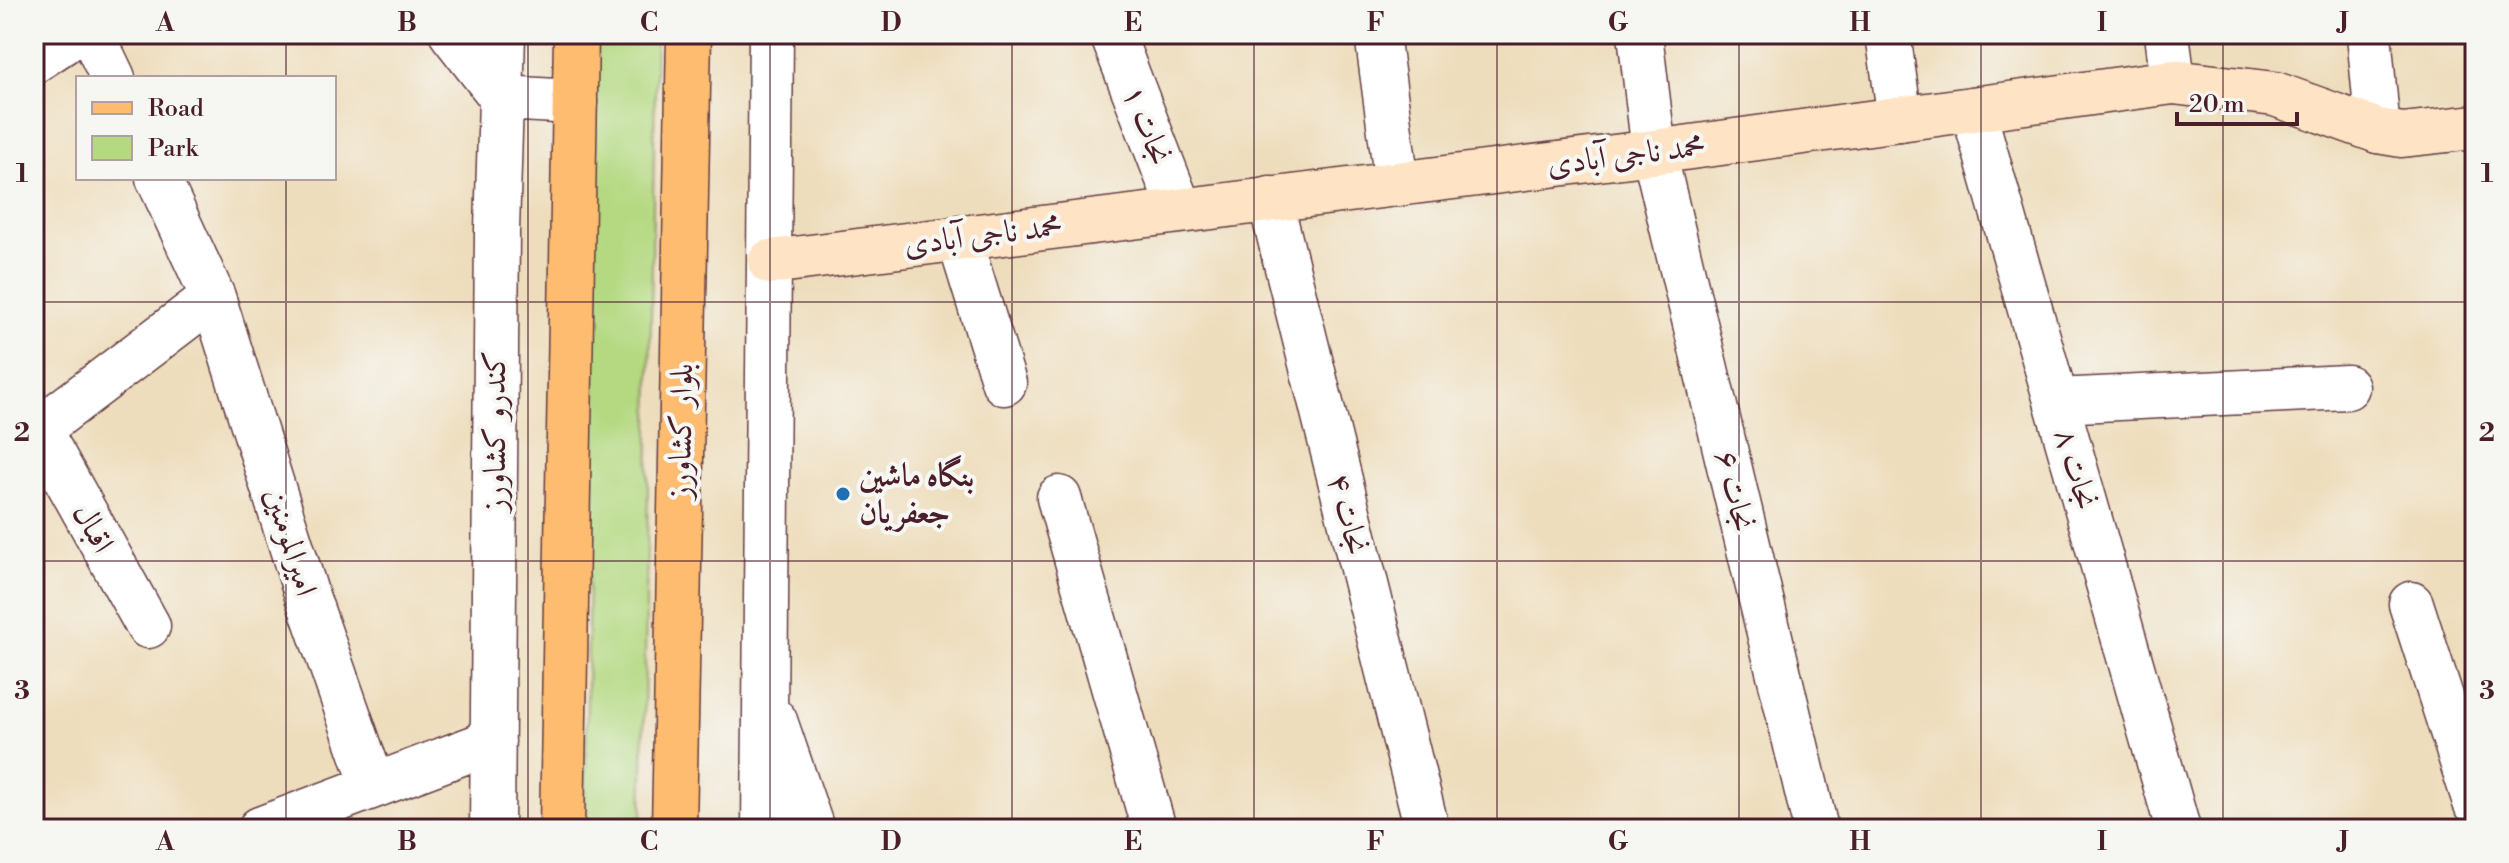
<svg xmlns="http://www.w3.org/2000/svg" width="2509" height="863" font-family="'Libre Bodoni',Amiri,serif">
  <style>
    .green { fill: #b4d981; stroke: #7f7c56; stroke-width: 2 }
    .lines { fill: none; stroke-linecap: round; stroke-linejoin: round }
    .street-casing { stroke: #633c41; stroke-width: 47 }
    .secondary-casing { stroke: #633c41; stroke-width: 47 }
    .primary-casing { stroke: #633c41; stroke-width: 47 }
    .street { stroke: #fff; stroke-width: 44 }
    .secondary { stroke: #fee4c5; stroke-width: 44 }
    .primary { stroke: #fdbc6f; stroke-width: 44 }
    .grid { fill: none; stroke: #4a1f2b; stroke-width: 2; stroke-opacity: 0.55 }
    .poi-dot { fill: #1f6fb2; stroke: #f6f6f2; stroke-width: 3 }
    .labels { text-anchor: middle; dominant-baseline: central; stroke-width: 8; stroke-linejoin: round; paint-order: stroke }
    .street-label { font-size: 32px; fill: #4a1f2b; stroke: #f6f6f2 }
    .poi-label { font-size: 32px; font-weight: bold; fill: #4a1f2b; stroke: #f6f6f2; text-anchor: start }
    .neatline { fill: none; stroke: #4a1f2b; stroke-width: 3 }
    .grid-label { font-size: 26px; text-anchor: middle; font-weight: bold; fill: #4a1f2b }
  </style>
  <rect width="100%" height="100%" fill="#f6f6f2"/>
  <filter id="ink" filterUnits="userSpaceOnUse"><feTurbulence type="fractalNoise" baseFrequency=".0125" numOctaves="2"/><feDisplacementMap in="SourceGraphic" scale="16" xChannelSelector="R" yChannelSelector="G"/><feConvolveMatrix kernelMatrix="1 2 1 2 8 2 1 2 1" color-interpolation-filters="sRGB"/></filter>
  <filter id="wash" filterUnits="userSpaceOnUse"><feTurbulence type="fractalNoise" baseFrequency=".006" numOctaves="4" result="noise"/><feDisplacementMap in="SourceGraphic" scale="32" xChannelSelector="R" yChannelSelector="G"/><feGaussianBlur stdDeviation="1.8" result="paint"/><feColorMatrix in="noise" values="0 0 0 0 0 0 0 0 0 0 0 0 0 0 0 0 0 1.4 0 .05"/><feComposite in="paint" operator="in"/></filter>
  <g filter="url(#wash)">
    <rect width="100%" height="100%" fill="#eeddbc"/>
    <path class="green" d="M 597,34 L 656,34 L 642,829 L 585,829 Z"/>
  </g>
  <g filter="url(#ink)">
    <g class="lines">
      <g class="street-casing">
        <path id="street" d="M 92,34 L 113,78
          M 452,34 L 502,98 L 575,102
          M 1377,34 L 1397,184
          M 1640,34 L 1654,152 L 1816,829
          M 1888,34 L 1900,119
          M 2167,34 L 2173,82
          M 2369,34 L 2378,131
          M 1114,39 L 1180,210
          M 34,61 L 75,34
          M 1973,109 L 2178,829
          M 158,178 L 213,297 L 307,596 L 373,785
          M 1270,199 L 1427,829
          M 959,238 L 1004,383
          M 2056,401 L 2347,387
          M 39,430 L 148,626
          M 34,433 L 213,297
          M 1059,498 L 1154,829
          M 2411,604 L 2475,802
          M 775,721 L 812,829
          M 260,829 L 493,741
          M 492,829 L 497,230 L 503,34
          M 764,829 L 771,34"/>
      </g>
      <g class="secondary-casing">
        <path id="secondary" d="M 770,262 L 1654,152 L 2173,82 L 2275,94 L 2378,131 L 2402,135 L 2475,127"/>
      </g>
      <g class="primary-casing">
        <path id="primary" d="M 562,829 L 576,34
          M 674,829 L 689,34"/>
      </g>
      <use href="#street" class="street"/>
      <use href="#secondary" class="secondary"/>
      <use href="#primary" class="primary"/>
    </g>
  </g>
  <path class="grid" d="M 286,34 L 286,78M 528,34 L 528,829M 770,34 L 770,829M 1012,34 L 1012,829M 1254,34 L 1254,829M 1497,34 L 1497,829M 1739,34 L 1739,829M 1981,34 L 1981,829M 2223,34 L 2223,829M 286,178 L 286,829M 34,302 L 2475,302M 34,561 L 2475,561"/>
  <circle class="poi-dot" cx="843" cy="494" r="8"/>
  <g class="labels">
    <g class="street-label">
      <text transform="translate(1147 125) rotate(69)">نجات ۱</text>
      <text transform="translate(1626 155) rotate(-7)">محمد ناجی آبادی</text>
      <text transform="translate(983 235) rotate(-7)">محمد ناجی آبادی</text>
      <text transform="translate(495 431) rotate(-90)">کندرو کشاورز</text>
      <text transform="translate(681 431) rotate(-89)">بلوار کشاورز</text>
      <text transform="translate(2076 469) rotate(74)">نجات ۸</text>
      <text transform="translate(1735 491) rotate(77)">نجات ۶</text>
      <text transform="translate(1348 514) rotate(76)">نجات ۴</text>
      <text transform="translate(93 528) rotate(61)">اقبال</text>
      <text transform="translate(291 542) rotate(73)">امیرالمومنین</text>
    </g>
    <g class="poi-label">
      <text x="859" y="476">بنگاه ماشین<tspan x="859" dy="37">جعفریان</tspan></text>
    </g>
  </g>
  <rect width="2509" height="863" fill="none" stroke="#f6f6f2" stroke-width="88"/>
  <rect x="76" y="76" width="260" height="104" fill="#f6f6f2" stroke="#b1a0a2" stroke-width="2"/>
  <rect x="92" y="102" width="40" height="12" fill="#fdbc6f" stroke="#b1a0a2" stroke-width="2"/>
  <text x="148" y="116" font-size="24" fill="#4a1f2b">Road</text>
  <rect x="92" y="136" width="40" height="24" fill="#b4d981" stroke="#b1a0a2" stroke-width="2"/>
  <text x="148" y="156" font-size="24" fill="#4a1f2b">Park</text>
  <path d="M2177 112v12h120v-12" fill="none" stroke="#4a1f2b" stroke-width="4"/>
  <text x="2189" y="112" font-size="24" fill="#4a1f2b" stroke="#f6f6f2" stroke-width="6" paint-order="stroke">20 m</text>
  <rect x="44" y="44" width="2421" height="775" class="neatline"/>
  <g class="grid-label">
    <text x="165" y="31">A</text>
    <text x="407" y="31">B</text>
    <text x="649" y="31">C</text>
    <text x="891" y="31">D</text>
    <text x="1133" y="31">E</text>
    <text x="1376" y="31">F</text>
    <text x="1618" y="31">G</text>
    <text x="1860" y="31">H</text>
    <text x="2102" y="31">I</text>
    <text x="2344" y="31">J</text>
    <text x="22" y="182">1</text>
    <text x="2487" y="182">1</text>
    <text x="22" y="441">2</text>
    <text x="2487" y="441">2</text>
    <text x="22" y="699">3</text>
    <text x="2487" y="699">3</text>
    <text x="165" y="850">A</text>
    <text x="407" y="850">B</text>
    <text x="649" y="850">C</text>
    <text x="891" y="850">D</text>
    <text x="1133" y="850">E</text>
    <text x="1376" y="850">F</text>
    <text x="1618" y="850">G</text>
    <text x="1860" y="850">H</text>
    <text x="2102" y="850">I</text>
    <text x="2344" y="850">J</text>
  </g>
</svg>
